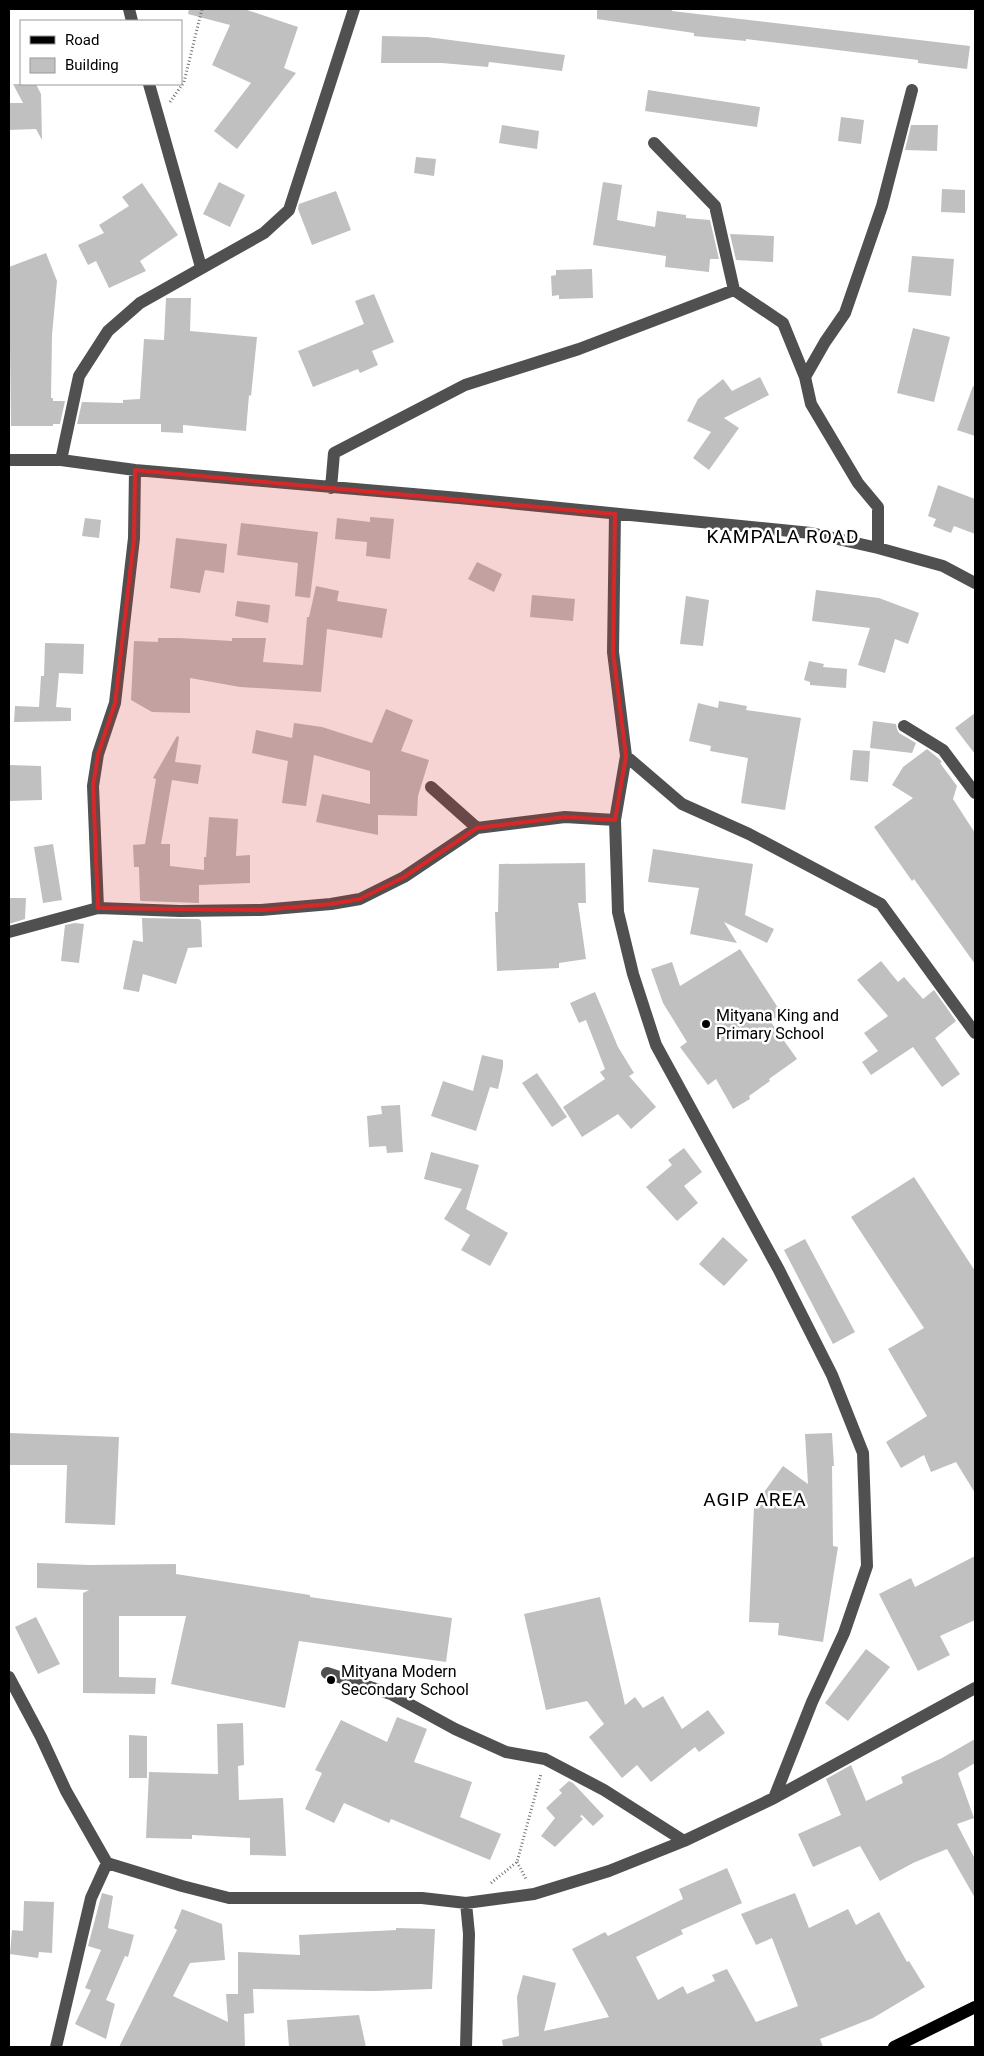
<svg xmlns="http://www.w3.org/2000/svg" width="984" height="2056" font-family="Roboto,sans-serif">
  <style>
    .building { fill: #c0c0c0 }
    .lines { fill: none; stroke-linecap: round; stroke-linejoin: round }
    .path { stroke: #727272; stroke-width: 3; stroke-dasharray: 1 2.5; stroke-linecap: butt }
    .minor { stroke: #505050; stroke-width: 12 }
    .major { stroke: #000; stroke-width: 12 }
    .marked { fill: #d62828; fill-opacity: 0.2; stroke: #d62828; stroke-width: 4; stroke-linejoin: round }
    .poi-dot { fill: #000; stroke: #fff; stroke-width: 2 }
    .labels { text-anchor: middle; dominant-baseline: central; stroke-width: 5; stroke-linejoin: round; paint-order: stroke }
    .poi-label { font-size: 16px; fill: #000; stroke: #fff; text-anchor: start }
    .quarter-label { font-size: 19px; letter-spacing: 1px; fill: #000; stroke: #fff }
  </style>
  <rect width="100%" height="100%" fill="#fff"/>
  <path class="building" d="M 189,9 L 244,9 L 298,27 L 284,68 L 296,73 L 237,149 L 214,131 L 251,83 L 212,65 L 230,25 L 188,14 Z
    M 597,9 L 672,9 L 672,11 L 970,46 L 967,69 L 918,63 L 918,60 L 821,48 L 746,39 L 746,41 L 694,36 L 694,33 L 597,19 Z
    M 382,36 L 427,37 L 565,55 L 562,71 L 489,62 L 488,67 L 442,63 L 381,63 Z
    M 13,84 L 36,84 L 41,94 L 42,140 L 36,129 L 9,130 L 9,103 L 23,103 Z
    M 648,90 L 760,107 L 757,127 L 645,111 Z
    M 841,117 L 864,120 L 861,144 L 838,141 Z
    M 502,125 L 539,131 L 537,149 L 499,143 Z
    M 911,125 L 938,125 L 937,151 L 905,150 Z
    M 416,157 L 436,159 L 434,176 L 414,173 Z
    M 219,182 L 245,195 L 230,227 L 203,214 Z
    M 603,182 L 622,185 L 617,220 L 655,227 L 657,211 L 686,215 L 686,218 L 710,220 L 719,259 L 710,259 L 709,272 L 665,267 L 666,256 L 593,245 Z
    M 142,183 L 178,235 L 140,261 L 146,271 L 109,288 L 96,261 L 88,265 L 78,245 L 104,233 L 99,225 L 129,206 L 122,197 Z
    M 942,189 L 965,190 L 965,213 L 941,212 Z
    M 336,191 L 351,230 L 312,245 L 298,209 L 299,204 Z
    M 730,234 L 774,236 L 773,262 L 736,260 Z
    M 46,253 L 57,281 L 52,335 L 51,398 L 53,398 L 53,401 L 65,401 L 60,424 L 53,424 L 53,426 L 11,426 L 9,267 Z
    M 912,256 L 954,259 L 951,296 L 908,292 Z
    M 592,269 L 593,298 L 559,299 L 559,295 L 552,296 L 551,276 L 556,275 L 556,270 Z
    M 374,294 L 394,342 L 372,351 L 378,365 L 360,373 L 358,369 L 313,387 L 298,351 L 364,324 L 355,301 Z
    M 166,298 L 191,298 L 190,331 L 257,337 L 251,396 L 249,395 L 246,431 L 183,425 L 183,433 L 161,432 L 161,424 L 77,424 L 82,402 L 123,403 L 123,400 L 140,399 L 144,339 L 164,340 Z
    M 913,328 L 950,337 L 934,402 L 897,393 Z
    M 760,377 L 769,395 L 724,418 L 739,428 L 709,470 L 693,458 L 711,432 L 687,421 L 698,399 L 723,379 L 732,391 Z
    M 973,386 L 975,387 L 975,436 L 957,430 Z
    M 938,485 L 975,499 L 975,534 L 954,526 L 951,533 L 933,526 L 936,519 L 928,516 Z
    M 370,517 L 394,519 L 390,559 L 366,556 L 367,542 L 335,539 L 337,518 L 370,522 Z
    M 85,518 L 101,520 L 99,538 L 82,536 Z
    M 241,523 L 318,532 L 310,598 L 295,596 L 298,563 L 237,555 Z
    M 176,538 L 227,544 L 224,573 L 205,570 L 200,593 L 170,588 Z
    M 477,562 L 502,574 L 494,592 L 468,579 Z
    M 316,586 L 339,591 L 337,601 L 387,609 L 382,638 L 327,629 L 321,692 L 240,687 L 190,678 L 190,713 L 152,712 L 131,700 L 134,641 L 158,642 L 158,638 L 179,638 L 232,641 L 232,638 L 266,638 L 263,662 L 303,665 L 307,617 L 309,617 Z
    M 816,590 L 879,598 L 919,613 L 908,644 L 895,639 L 885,673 L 858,665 L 870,628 L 812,621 Z
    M 532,595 L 575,599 L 573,621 L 530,617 Z
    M 686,596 L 709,600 L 703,646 L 680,644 Z
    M 237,601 L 270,605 L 268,623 L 235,616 Z
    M 45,643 L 84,644 L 83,674 L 59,673 L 56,707 L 71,708 L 71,721 L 14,722 L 15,706 L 39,707 L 41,676 L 44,676 Z
    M 809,661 L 824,664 L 823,667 L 847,669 L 846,688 L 810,685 L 810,682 L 804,680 Z
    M 719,701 L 747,706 L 746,710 L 801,718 L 785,810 L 741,803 L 748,758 L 710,751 L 711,746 L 689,741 L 698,703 L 718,708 Z
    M 386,709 L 413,720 L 401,751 L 429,760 L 418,796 L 417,816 L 378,815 L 378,835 L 316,822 L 322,794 L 370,804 L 370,771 L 314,755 L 306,806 L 282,803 L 288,761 L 252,753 L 256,730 L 292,738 L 294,723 L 322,727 L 372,743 Z
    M 975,713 L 975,754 L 955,728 Z
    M 873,721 L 896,724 L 897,729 L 899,733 L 916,743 L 912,753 L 870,748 Z
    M 177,736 L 179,737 L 175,762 L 201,765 L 198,784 L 172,780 L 161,844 L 170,844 L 170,866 L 204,870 L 204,857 L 206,857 L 209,817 L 238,819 L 236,856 L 250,855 L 250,883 L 199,885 L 199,903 L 141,901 L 140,900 L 139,867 L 134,867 L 133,845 L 145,844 L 156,779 L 153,778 Z
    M 927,749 L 938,758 L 942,762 L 940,763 L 957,786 L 953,799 L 975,833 L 975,964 L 914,879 L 912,881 L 874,827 L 913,798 L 892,785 L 903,767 Z
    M 853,750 L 870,751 L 868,782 L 850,780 Z
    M 9,765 L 41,766 L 42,800 L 9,801 Z
    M 53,844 L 62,900 L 43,903 L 34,847 Z
    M 653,849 L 753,864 L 745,915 L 774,929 L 767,943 L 724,922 L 737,943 L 690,934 L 699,888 L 648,882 Z
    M 585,863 L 586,903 L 578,903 L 586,959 L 559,963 L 559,968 L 497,971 L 495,912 L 498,912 L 499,864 Z
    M 9,898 L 26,898 L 25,919 L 9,924 Z
    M 142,918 L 199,919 L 201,921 L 202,947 L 188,948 L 176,984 L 143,974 L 139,992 L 123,989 L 133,940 L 143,942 Z
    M 75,923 L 84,924 L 79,963 L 61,961 L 65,925 Z
    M 740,949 L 782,1014 L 770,1021 L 797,1059 L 769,1079 L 770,1081 L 749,1096 L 750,1099 L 733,1109 L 716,1079 L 708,1085 L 680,1047 L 687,1042 L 663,1003 L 651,969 L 672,962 L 680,986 Z
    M 881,961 L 898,982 L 904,977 L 923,999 L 934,990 L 956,1021 L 935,1038 L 960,1074 L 942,1087 L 913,1047 L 871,1075 L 862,1062 L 878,1051 L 864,1033 L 888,1016 L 857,980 Z
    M 595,992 L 618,1047 L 634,1073 L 629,1076 L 656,1107 L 631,1129 L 618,1114 L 582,1137 L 563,1107 L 605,1079 L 600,1072 L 605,1069 L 586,1020 L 579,1023 L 570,1003 Z
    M 482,1055 L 503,1060 L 503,1067 L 498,1089 L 490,1087 L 476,1131 L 431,1116 L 443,1081 L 473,1091 Z
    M 537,1073 L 567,1117 L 552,1127 L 522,1083 Z
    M 400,1105 L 403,1152 L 387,1153 L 386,1146 L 369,1147 L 367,1116 L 382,1114 L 381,1106 Z
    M 684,1148 L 702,1172 L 684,1186 L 698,1203 L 677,1221 L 646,1187 L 672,1165 L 668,1160 Z
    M 431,1152 L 479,1165 L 466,1209 L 508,1233 L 490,1266 L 461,1250 L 470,1235 L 444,1219 L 462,1189 L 424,1179 Z
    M 914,1177 L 975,1271 L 975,1493 L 956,1462 L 931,1472 L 924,1455 L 901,1468 L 886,1442 L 927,1416 L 888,1349 L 924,1328 L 851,1217 Z
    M 723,1237 L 748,1260 L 724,1286 L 699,1264 Z
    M 805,1239 L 855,1332 L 833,1344 L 784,1250 Z
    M 9,1433 L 119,1437 L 115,1525 L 65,1523 L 67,1465 L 9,1465 Z
    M 832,1433 L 834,1466 L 832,1466 L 833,1546 L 838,1547 L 823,1642 L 778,1635 L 779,1623 L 749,1622 L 754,1506 L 783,1466 L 808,1484 L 805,1434 Z
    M 975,1556 L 975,1620 L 940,1636 L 950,1655 L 918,1671 L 879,1594 L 911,1578 L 915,1587 Z
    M 37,1563 L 89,1565 L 176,1564 L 176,1574 L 310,1595 L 310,1597 L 452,1618 L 446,1662 L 299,1641 L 285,1708 L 171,1684 L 186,1616 L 119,1616 L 119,1677 L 156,1678 L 155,1694 L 83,1693 L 83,1593 L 89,1590 L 37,1588 Z
    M 600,1597 L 625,1705 L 635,1697 L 643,1708 L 663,1696 L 682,1729 L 708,1710 L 725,1733 L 699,1752 L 695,1747 L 651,1782 L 637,1765 L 622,1778 L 589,1737 L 604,1724 L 587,1701 L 546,1710 L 524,1614 Z
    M 36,1617 L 60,1664 L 38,1674 L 15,1627 Z
    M 866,1649 L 890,1667 L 848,1721 L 825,1703 Z
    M 397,1717 L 427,1729 L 414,1762 L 472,1782 L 460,1817 L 501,1834 L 490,1860 L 391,1819 L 389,1823 L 344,1803 L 334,1823 L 305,1809 L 322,1773 L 315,1770 L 341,1720 L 387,1742 Z
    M 243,1723 L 244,1765 L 238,1766 L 239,1800 L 283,1798 L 286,1856 L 250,1855 L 250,1838 L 192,1835 L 192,1839 L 146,1838 L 149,1772 L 218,1774 L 217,1724 Z
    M 129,1735 L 147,1736 L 147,1778 L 129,1778 Z
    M 975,1739 L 975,1763 L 958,1773 L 974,1818 L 957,1824 L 975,1859 L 975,1898 L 947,1849 L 913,1863 L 880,1881 L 860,1846 L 813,1867 L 798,1834 L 841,1815 L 826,1779 L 851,1765 L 866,1801 L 903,1783 L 901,1777 L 942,1758 Z
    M 569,1781 L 573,1783 L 604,1816 L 593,1826 L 582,1815 L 580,1816 L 583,1819 L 555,1847 L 541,1836 L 555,1818 L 546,1808 L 562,1793 L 559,1790 Z
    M 727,1868 L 742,1903 L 681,1930 L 683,1934 L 636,1957 L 658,2000 L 683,1986 L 687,1994 L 715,1981 L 712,1975 L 727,1969 L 756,2022 L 798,2006 L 772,1938 L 756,1945 L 741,1914 L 795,1893 L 809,1928 L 848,1909 L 856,1925 L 879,1912 L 907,1962 L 909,1961 L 925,1987 L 873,2018 L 820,2039 L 823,2047 L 503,2047 L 502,2040 L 519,2036 L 517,1997 L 523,1975 L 556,1983 L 544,2031 L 609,2017 L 572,1949 L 605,1932 L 608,1936 L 683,1899 L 679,1889 Z
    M 102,1893 L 113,1896 L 108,1928 L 134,1935 L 128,1957 L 125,1956 L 106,2000 L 115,2004 L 106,2039 L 75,2024 L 91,1990 L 85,1988 L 101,1950 L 88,1946 Z
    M 24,1901 L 54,1902 L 52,1953 L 39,1952 L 38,1958 L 10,1954 L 12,1930 L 23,1931 Z
    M 182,1909 L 222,1924 L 225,1960 L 190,1963 L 173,1996 L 228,2022 L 226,1994 L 238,1994 L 238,1952 L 300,1955 L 299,1935 L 396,1930 L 396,1928 L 435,1929 L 432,1989 L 373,1991 L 253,1989 L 254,2013 L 244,2014 L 245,2047 L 119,2047 L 177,1930 L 174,1928 Z
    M 359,2015 L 366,2047 L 289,2047 L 287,2020 Z"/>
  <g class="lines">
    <path class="path" d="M 170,102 L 184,82 L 202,9
      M 517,1862 L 526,1879
      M 491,1883 L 517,1862 L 541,1774"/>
    <path class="minor" d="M 129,9 L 132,21
      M 149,84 L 201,267
      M 654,143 L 715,206 L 734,290 L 783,323 L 805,377
      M 9,460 L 61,460 L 135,470 L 459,498 L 811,533 L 878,548 L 943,566 L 975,583
      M 61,460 L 79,376 L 108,331 L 140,303 L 264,233 L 289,210 L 354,9
      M 331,488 L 334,453 L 465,385 L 579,349 L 734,290
      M 615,514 L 613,652 L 626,756 L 682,804 L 749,834 L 881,904 L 975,1033
      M 878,548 L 878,507 L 858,483 L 811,404 L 805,377 L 825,342 L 845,313 L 882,206 L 912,90
      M 904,726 L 943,750 L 975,793
      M 431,787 L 477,828
      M 615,820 L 618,912 L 633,974 L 656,1045 L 779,1270 L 832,1375 L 863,1453 L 867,1566 L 844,1633 L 812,1702 L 774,1798
      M 98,908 L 180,911 L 261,910 L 331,904 L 360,899 L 404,877 L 477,828 L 565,817 L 615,820 L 626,756
      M 9,932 L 98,908 L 93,786 L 98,754 L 115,703 L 134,538 L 135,470
      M 327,1673 L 391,1694 L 455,1729 L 506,1752 L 545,1759 L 604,1790 L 684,1841
      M 9,1677 L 41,1737 L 66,1791 L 107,1863 L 182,1886 L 229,1898 L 422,1898 L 466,1903 L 534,1894 L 609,1871 L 684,1841 L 774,1798 L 975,1688
      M 56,2047 L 91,1898 L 107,1863
      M 466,2047 L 469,1934 L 466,1903"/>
    <path class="major" d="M 894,2047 L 975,2007"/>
  </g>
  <path class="marked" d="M 135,470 L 615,514 L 613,652 L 626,756 L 615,820 L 565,817 L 477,828 L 404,877 L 360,899 L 331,904 L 261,910 L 98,908 L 93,786 L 98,754 L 115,703 L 134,538 Z"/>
  <g class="poi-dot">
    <circle cx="706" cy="1024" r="5"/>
    <circle cx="331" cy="1680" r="5"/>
  </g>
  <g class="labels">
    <g class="poi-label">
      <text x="716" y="1015">Mityana King and<tspan x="716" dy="18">Primary School</tspan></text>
      <text x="341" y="1671">Mityana Modern<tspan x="341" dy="18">Secondary School</tspan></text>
    </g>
    <g class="quarter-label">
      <text x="783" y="536">KAMPALA ROAD</text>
      <text x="755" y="1499">AGIP AREA</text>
    </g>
  </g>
  <rect width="984" height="2056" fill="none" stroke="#000000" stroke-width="20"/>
  <rect x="20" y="20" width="162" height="65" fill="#ffffff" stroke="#999999"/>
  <rect x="30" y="36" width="25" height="8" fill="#000000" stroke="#999999"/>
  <text x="65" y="45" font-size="15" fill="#000000">Road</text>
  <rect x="30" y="58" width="25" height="15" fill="#c0c0c0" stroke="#999999"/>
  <text x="65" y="70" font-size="15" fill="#000000">Building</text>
</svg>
